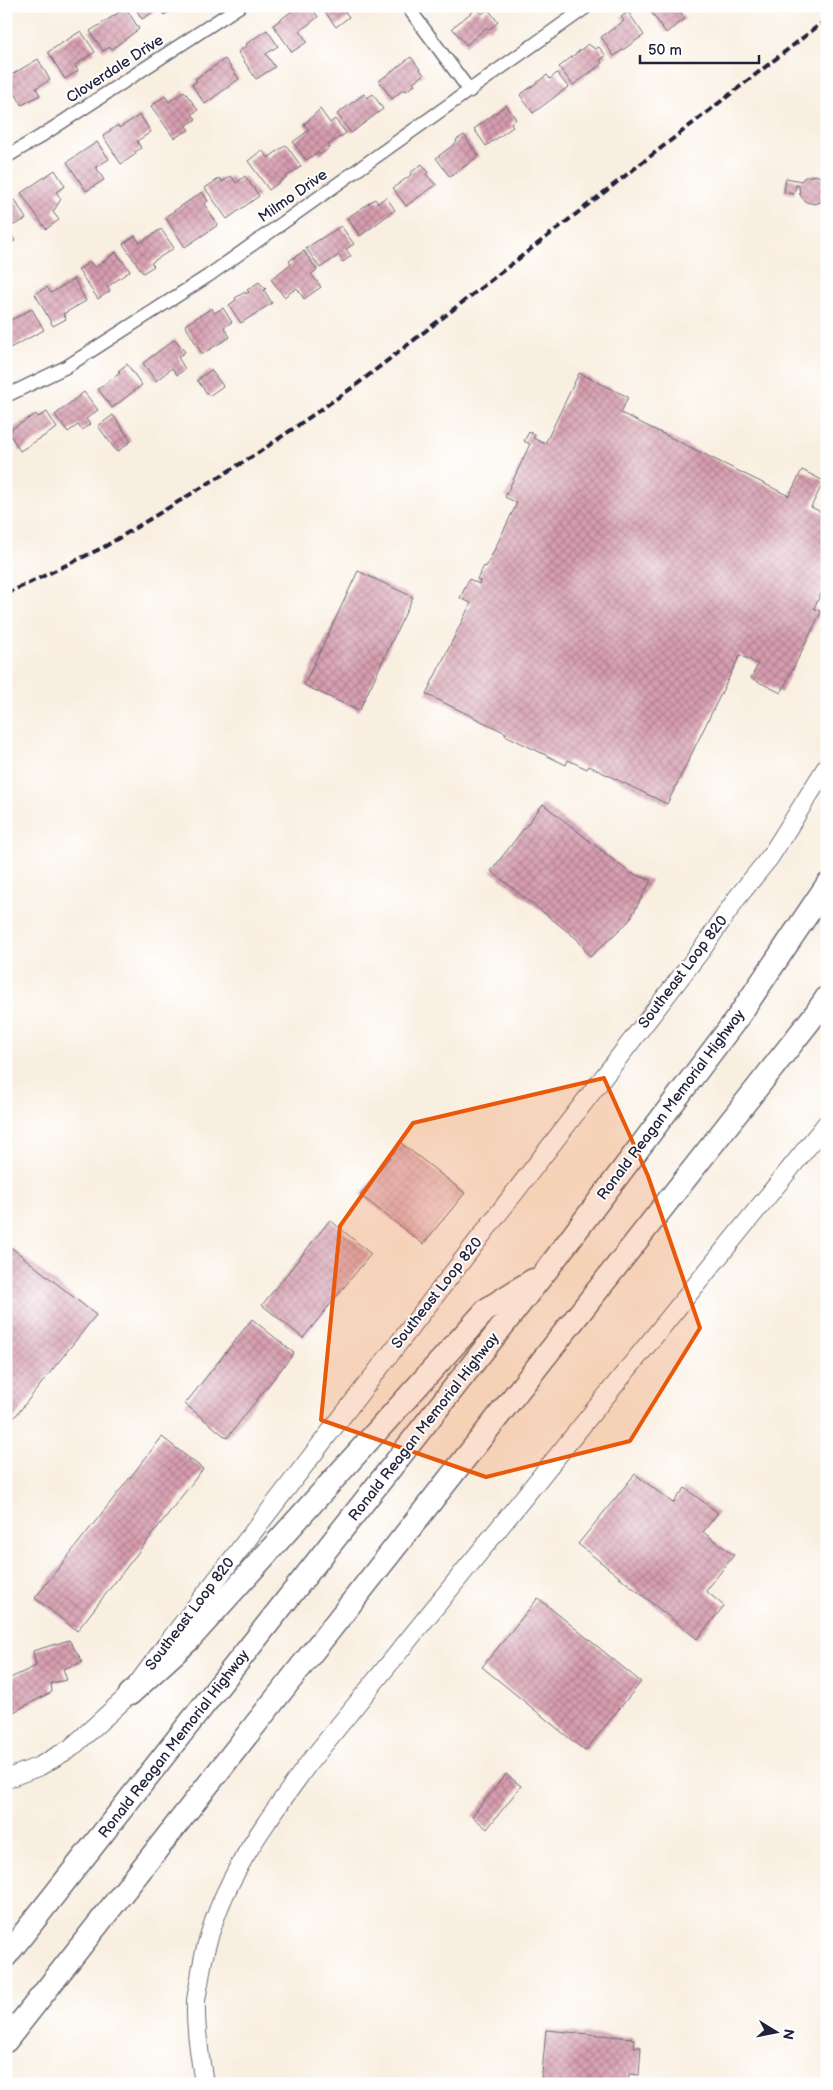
<svg xmlns="http://www.w3.org/2000/svg" width="833" height="2090" font-family="'Balsamiq Sans',sans-serif">
  <style>
    .building { fill: url(#building-cross-hatch) }
    .lines { fill: none; stroke-linecap: round; stroke-linejoin: round }
    .minor-casing { stroke: #6d6a75; stroke-width: 15 }
    .secondary-casing { stroke: #6d6a75; stroke-width: 20 }
    .motorway-casing { stroke: #6d6a75; stroke-width: 25 }
    .minor { stroke: #fff; stroke-width: 12 }
    .secondary { stroke: #fff; stroke-width: 18 }
    .motorway { stroke: #fff; stroke-width: 22 }
    .rail { stroke: #22223b; stroke-width: 4; stroke-dasharray: 8 4; stroke-linecap: butt }
    .marked { fill: #e8590c; fill-opacity: 0.2; stroke: #e8590c; stroke-width: 4; stroke-linejoin: round }
    .labels { text-anchor: middle; dominant-baseline: central; stroke-width: 4; stroke-linejoin: round; paint-order: stroke }
    .street-label { font-size: 15px; fill: #22223b; stroke: #fff }
  </style>
  <defs>
    <pattern id="building-cross-hatch" width="8" height="8" patternUnits="userSpaceOnUse" patternTransform="scale(1.25)"><rect width="8" height="8" fill="#d79daf"/><path d="M0 0l8 8M0 8l8-8" fill="none" stroke="#ae8090"/></pattern>
  </defs>
  <rect width="100%" height="100%" fill="#fff"/>
  <filter id="ink" filterUnits="userSpaceOnUse"><feTurbulence type="fractalNoise" baseFrequency=".02" numOctaves="2"/><feDisplacementMap in="SourceGraphic" scale="10" xChannelSelector="R" yChannelSelector="G"/><feConvolveMatrix kernelMatrix="1 2 1 2 8 2 1 2 1" color-interpolation-filters="sRGB"/></filter>
  <filter id="wash" filterUnits="userSpaceOnUse"><feTurbulence type="fractalNoise" baseFrequency=".0096" numOctaves="4" result="noise"/><feDisplacementMap in="SourceGraphic" scale="20" xChannelSelector="R" yChannelSelector="G"/><feGaussianBlur stdDeviation="1.12" result="paint"/><feColorMatrix in="noise" values="0 0 0 0 0 0 0 0 0 0 0 0 0 0 0 0 0 1.4 0 .05"/><feComposite in="paint" operator="in"/></filter>
  <g filter="url(#wash)">
    <rect width="100%" height="100%" fill="#f9efe1"/>
    <g id="blocks">
      <path class="building" d="M 134,6 L 178,6 L 164,15 L 160,8 L 142,19 Z
        M 299,6 L 311,6 L 318,17 L 300,31 L 307,42 L 292,52 L 273,25 Z
        M 321,6 L 341,6 L 349,17 L 336,27 Z
        M 647,6 L 676,6 L 685,19 L 666,33 Z
        M 126,8 L 139,29 L 112,49 L 110,47 L 103,51 L 90,31 Z
        M 477,8 L 482,14 L 488,9 L 498,22 L 489,30 L 487,27 L 466,45 L 452,28 Z
        M 628,12 L 644,35 L 614,56 L 601,37 L 624,21 L 621,17 Z
        M 267,30 L 278,46 L 266,54 L 275,67 L 256,79 L 238,52 L 247,46 L 246,44 Z
        M 81,31 L 95,52 L 75,65 L 78,71 L 65,79 L 48,52 Z
        M 588,44 L 595,49 L 599,47 L 606,56 L 600,60 L 602,64 L 573,85 L 559,67 Z
        M 411,57 L 424,75 L 413,82 L 415,85 L 406,91 L 404,89 L 392,99 L 379,81 Z
        M 38,59 L 50,80 L 36,88 L 40,95 L 22,105 L 6,78 Z
        M 225,59 L 239,79 L 205,104 L 192,85 L 197,81 L 195,79 Z
        M 557,73 L 568,87 L 533,113 L 520,95 L 547,75 L 550,79 Z
        M 184,91 L 198,110 L 192,114 L 196,119 L 186,126 L 189,130 L 174,138 L 151,106 L 165,96 L 169,102 Z
        M 364,94 L 367,98 L 373,94 L 383,109 L 351,133 L 337,114 Z
        M 506,105 L 516,119 L 511,123 L 513,127 L 486,146 L 474,129 Z
        M 320,109 L 330,123 L 335,119 L 346,133 L 327,146 L 329,148 L 320,155 L 318,152 L 306,160 L 293,142 L 309,130 L 304,124 Z
        M 140,115 L 151,132 L 137,141 L 141,148 L 135,152 L 136,154 L 121,164 L 103,136 L 118,125 L 119,128 Z
        M 464,135 L 479,156 L 450,177 L 436,158 L 457,142 L 456,140 Z
        M 97,142 L 109,159 L 96,167 L 104,180 L 86,191 L 67,162 Z
        M 286,145 L 301,166 L 269,190 L 248,161 L 262,150 L 268,158 Z
        M 422,164 L 428,172 L 426,174 L 436,185 L 406,206 L 393,188 L 411,175 L 410,173 Z
        M 55,170 L 65,186 L 56,192 L 61,199 L 53,212 L 59,220 L 46,229 L 21,193 Z
        M 815,175 L 821,177 L 827,184 L 827,195 L 821,202 L 815,204 L 806,202 L 800,195 L 799,186 L 796,185 L 794,194 L 784,192 L 786,178 L 801,181 L 805,177 Z
        M 231,176 L 236,183 L 245,176 L 259,196 L 227,219 L 205,188 L 220,178 L 222,182 Z
        M 202,192 L 208,201 L 204,204 L 218,225 L 185,247 L 165,217 Z
        M 386,197 L 395,210 L 360,236 L 347,218 L 375,199 L 378,203 Z
        M 15,200 L 26,219 L 8,228 L 15,241 L 6,246 L 6,205 Z
        M 341,226 L 354,244 L 346,249 L 351,256 L 343,262 L 339,255 L 320,268 L 306,248 Z
        M 161,229 L 174,248 L 151,263 L 154,266 L 143,273 L 123,244 L 135,236 L 140,243 Z
        M 304,251 L 317,270 L 311,274 L 321,287 L 304,299 L 297,288 L 284,297 L 271,279 L 291,264 L 289,261 Z
        M 116,252 L 130,271 L 107,287 L 110,291 L 98,299 L 78,270 L 90,262 L 95,268 Z
        M 74,279 L 86,301 L 63,314 L 66,319 L 53,326 L 35,294 L 47,287 L 51,293 Z
        M 259,282 L 266,289 L 264,290 L 272,303 L 241,323 L 229,305 L 236,300 L 235,298 L 245,292 L 246,294 L 249,292 L 247,290 Z
        M 212,308 L 214,313 L 223,308 L 232,322 L 224,327 L 230,337 L 202,354 L 185,325 Z
        M 32,309 L 44,330 L 8,349 L 6,345 L 6,312 L 11,320 Z
        M 175,339 L 185,352 L 178,357 L 185,369 L 177,375 L 172,368 L 156,381 L 143,363 Z
        M 127,364 L 142,385 L 112,408 L 98,389 L 120,373 L 118,371 Z
        M 211,370 L 223,386 L 209,396 L 197,380 Z
        M 579,373 L 628,397 L 621,413 L 789,496 L 802,470 L 824,481 L 811,507 L 827,515 L 827,581 L 814,608 L 821,612 L 781,693 L 751,678 L 758,664 L 740,655 L 667,804 L 589,766 L 587,769 L 568,760 L 566,765 L 505,735 L 506,733 L 426,694 L 471,603 L 460,598 L 469,579 L 479,584 L 480,581 L 477,579 L 484,566 L 486,567 L 517,503 L 505,497 L 530,444 L 524,441 L 529,432 L 535,435 L 533,438 L 545,444 Z
        M 84,392 L 98,410 L 86,419 L 90,424 L 82,430 L 78,425 L 68,432 L 55,415 Z
        M 47,412 L 57,428 L 20,451 L 8,431 L 36,414 L 38,417 Z
        M 113,415 L 131,441 L 117,452 L 98,426 Z
        M 358,571 L 413,597 L 359,711 L 304,685 Z
        M 543,804 L 630,873 L 651,880 L 629,921 L 590,957 L 577,939 L 491,871 Z
        M 401,1143 L 465,1193 L 423,1244 L 360,1195 Z
        M 330,1220 L 371,1254 L 303,1338 L 262,1305 Z
        M 12,1248 L 96,1315 L 6,1428 L 6,1256 Z
        M 252,1319 L 294,1353 L 227,1438 L 185,1404 Z
        M 162,1437 L 203,1469 L 77,1631 L 35,1598 Z
        M 635,1474 L 673,1503 L 685,1488 L 718,1513 L 703,1532 L 734,1555 L 706,1591 L 724,1606 L 697,1639 L 578,1544 Z
        M 538,1598 L 641,1682 L 585,1751 L 482,1667 Z
        M 69,1640 L 83,1662 L 63,1669 L 67,1680 L 51,1683 L 52,1692 L 6,1716 L 6,1680 L 36,1666 L 33,1651 Z
        M 506,1774 L 521,1786 L 487,1829 L 472,1816 Z
        M 546,2030 L 632,2038 L 632,2039 L 635,2040 L 634,2047 L 641,2047 L 639,2075 L 629,2074 L 628,2084 L 541,2084 Z"/>
    </g>
  </g>
  <g filter="url(#ink)">
    <use href="#blocks" fill-opacity="0" stroke="#6d6a75" stroke-width="1"/>
    <g class="lines">
      <g class="minor-casing">
        <path id="minor" d="M 407,6 L 470,91
          M 6,157 L 38,138 L 240,6
          M 6,396 L 66,367 L 208,276 L 588,6"/>
      </g>
      <g class="secondary-casing">
        <path id="secondary" d="M 6,1779 L 40,1766 L 71,1748 L 130,1694 L 166,1645 L 703,948 L 737,898 L 770,857 L 827,766
          M 204,2084 C 200,2056 195,2029 196,2001 C 197,1991 200,1981 201,1971 C 215,1888 260,1831 308,1764 L 827,1123"/>
      </g>
      <g class="motorway-casing">
        <path id="motorway" d="M 130,1694 L 189,1640 L 487,1309 L 533,1280
          M 6,1956 L 546,1271 L 738,1017 L 827,885
          M 6,2041 L 816,1013 L 827,997"/>
      </g>
      <use href="#minor" class="minor"/>
      <use href="#secondary" class="secondary"/>
      <use href="#motorway" class="motorway"/>
      <path class="rail" d="M 6,594 L 104,547 L 258,453 L 356,385 L 827,19"/>
    </g>
  </g>
  <path class="marked" d="M 604,1078 L 648,1176 L 700,1328 L 630,1441 L 486,1477 L 321,1420 L 340,1226 L 413,1123 Z"/>
  <g class="labels">
    <g class="street-label">
      <text transform="translate(115 69) rotate(-33)">Cloverdale Drive</text>
      <text transform="translate(293 196) rotate(-35)">Milmo Drive</text>
      <text transform="translate(683 972) rotate(-53)">Southeast Loop 820</text>
      <text transform="translate(671 1105) rotate(-53)">Ronald Reagan Memorial Highway</text>
      <text transform="translate(437 1293) rotate(-52)">Southeast Loop 820</text>
      <text transform="translate(424 1427) rotate(-52)">Ronald Reagan Memorial Highway</text>
      <text transform="translate(190 1614) rotate(-53)">Southeast Loop 820</text>
      <text transform="translate(174 1744) rotate(-52)">Ronald Reagan Memorial Highway</text>
    </g>
  </g>
  <rect width="833" height="2090" fill="none" stroke="#fff" stroke-width="25"/>
  <g transform="translate(776 2032) rotate(100)" stroke="#ffffff" stroke-width="4" paint-order="stroke">
  <path d="M0-4L9 19L0 12L-9 19Z" fill="#22223b"/>
  <text y="-8" font-size="14" font-weight="bold" text-anchor="middle" fill="#22223b">N</text>
  </g>
  <path d="M640 55v8h119v-8" fill="none" stroke="#22223b" stroke-width="2.5"/>
  <text x="648" y="55" font-size="15" fill="#22223b" stroke="#ffffff" stroke-width="4" paint-order="stroke">50 m</text>
</svg>
